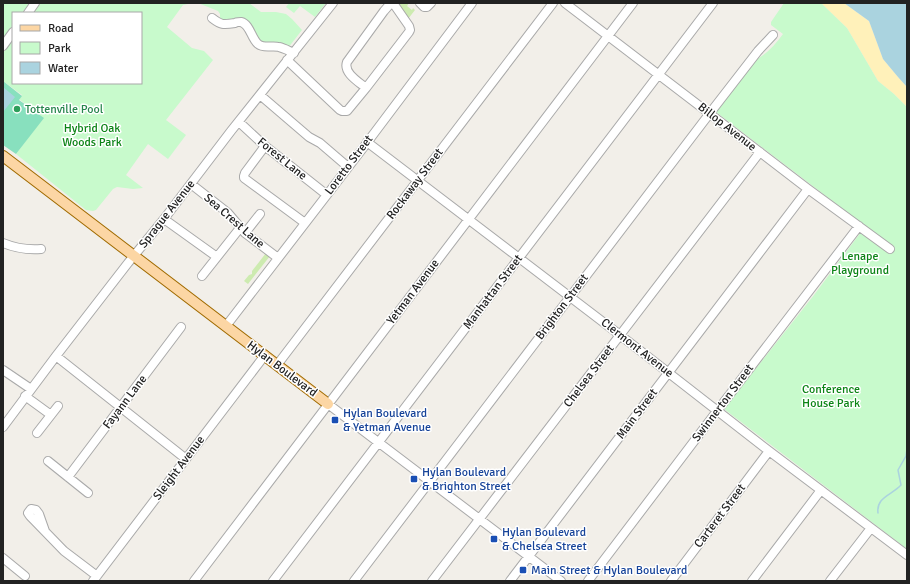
<svg xmlns="http://www.w3.org/2000/svg" width="910" height="584" font-family="Signika,sans-serif">
  <style>
    .grass { fill: #cdebb0 }
    .sand { fill: #fff1ba }
    .park { fill: #c8facc }
    .pitch { fill: #88e0be }
    .water { fill: #aad3df }
    .lines { fill: none; stroke-linecap: round; stroke-linejoin: round }
    .stream { stroke: #aad3df; stroke-width: 1.5 }
    .minor-casing { stroke: #a9a9a9; stroke-width: 10 }
    .major-casing { stroke: #a06b00; stroke-width: 12 }
    .minor { stroke: #fff; stroke-width: 8 }
    .major { stroke: #fcd6a4; stroke-width: 10 }
    .leisure-dot { fill: #2e9e5b; stroke: #fff; stroke-width: 1.5 }
    .transit-dot { fill: #1a4fb4; stroke: #fff; stroke-width: 1.5 }
    .labels { text-anchor: middle; dominant-baseline: central; stroke-width: 3; stroke-linejoin: round; paint-order: stroke }
    .leisure-label { font-size: 12px; fill: #27864d; stroke: #fff; text-anchor: start }
    .street-label { font-size: 12px; fill: #222; stroke: #fff }
    .park-label { font-size: 12px; fill: #0c8416; stroke: #fff }
    .transit-label { font-size: 12px; fill: #164399; stroke: #fff; text-anchor: start }
  </style>
  <rect width="100%" height="100%" fill="#f2efe9"/>
  <path class="grass" d="M 398,3 L 404,3 L 405,4 L 409,3 L 407,6 L 412,10 L 413,8 L 415,10 L 408,19 L 399,5 Z
    M 266,253 L 270,256 L 248,284 L 244,281 L 249,275 L 252,274 L 252,271 Z"/>
  <path class="sand" d="M 821,3 L 844,3 L 869,21 L 883,59 L 898,77 L 907,87 L 907,107 L 894,94 L 878,81 L 847,28 Z"/>
  <path class="park" d="M 3,3 L 30,3 L 22,13 L 13,13 L 13,25 L 3,39 Z
    M 41,3 L 194,3 L 188,4 L 183,5 L 167,27 L 192,48 L 204,51 L 213,60 L 166,120 L 186,135 L 168,159 L 148,144 L 126,175 L 143,188 L 133,189 L 117,187 L 113,189 L 96,210 L 93,211 L 86,210 L 16,154 L 43,118 L 19,99 L 22,95 L 3,81 L 3,53 L 13,39 L 13,83 L 141,83 L 141,13 L 33,13 Z
    M 198,3 L 249,3 L 261,12 L 276,12 L 286,14 L 292,19 L 302,30 L 288,48 L 262,42 L 239,18 L 224,21 L 220,18 L 220,14 L 218,11 Z
    M 289,3 L 326,3 L 315,17 L 300,6 L 294,13 L 286,7 Z
    M 784,3 L 821,3 L 847,28 L 878,81 L 894,94 L 907,107 L 907,549 L 724,409 L 814,295 L 858,236 L 865,226 L 716,112 L 755,60 C 767,54 775,45 783,34 L 771,25 L 771,22 Z"/>
  <path class="pitch" d="M 3,81 L 22,96 L 19,100 L 44,118 L 16,154 L 3,145 Z"/>
  <path class="water" d="M 844,3 L 907,3 L 907,87 L 898,77 L 883,59 L 869,21 Z
    M 3,87 L 15,97 L 3,112 Z"/>
  <g class="lines">
    <path class="stream" d="M 878,513 C 876,497 892,495 901,485 L 898,470 L 906,456 L 907,449"/>
    <g class="minor-casing">
      <path id="minor" d="M 420,3 L 424,7 L 427,7 L 431,3
        M 565,3 L 808,189 L 890,249
        M 28,13 L 35,3
        M 212,18 C 221,25 223,25 235,23 C 236,22 239,22 241,22 C 250,24 251,38 258,44 C 264,49 272,45 279,47 C 284,48 289,51 294,53
        M 3,46 L 13,32
        M 287,60 L 340,110 L 342,111 L 347,111 L 366,88 L 409,32 L 410,30 L 409,26 L 393,3
        M 366,88 C 359,82 343,73 347,62 L 384,11 L 391,3
        M 260,95 L 309,137 L 320,143 L 348,167
        M 239,122 L 265,146 L 327,195
        M 367,142 L 620,335 L 769,451 L 907,555
        M 265,146 L 245,173 L 244,176 L 244,178 L 305,223
        M 191,184 L 228,213 L 245,233 L 278,258
        M 164,219 L 217,257
        M 245,233 L 260,214
        M 3,243 C 15,248 27,250 41,249
        M 202,276 L 240,228
        M 226,326 L 363,148 L 472,3
        M 56,356 L 186,459
        M 277,365 L 553,3
        M 3,370 L 31,389
        M 25,396 L 51,415
        M 328,404 L 561,581
        M 3,427 L 56,356 L 128,263 L 164,219 L 231,131 L 333,3
        M 37,433 L 58,406
        M 48,461 L 88,493
        M 68,477 L 181,327
        M 45,531 L 39,514 L 36,510 L 31,509 L 28,513 L 30,516 L 64,551 L 97,576
        M 3,558 L 25,576
        M 93,581 L 265,355
        M 194,581 L 633,3
        M 273,581 L 713,3
        M 354,581 L 710,113 L 758,51 L 773,35
        M 432,581 L 760,152
        M 510,581 L 808,189
        M 588,581 L 717,411 L 859,226
        M 671,581 L 769,451
        M 752,581 L 821,490
        M 830,581 L 871,528"/>
    </g>
    <g class="major-casing">
      <path id="major" d="M 3,156 L 328,404"/>
    </g>
    <use href="#minor" class="minor"/>
    <use href="#major" class="major"/>
  </g>
  <circle class="leisure-dot" cx="17" cy="109" r="4"/>
  <g class="transit-dot">
    <rect x="331" y="416" width="8" height="8" rx="2"/>
    <rect x="410" y="475" width="8" height="8" rx="2"/>
    <rect x="490" y="535" width="8" height="8" rx="2"/>
    <rect x="519" y="566" width="8" height="8" rx="2"/>
  </g>
  <g class="labels">
    <g class="leisure-label">
      <text x="25" y="109">Tottenville Pool</text>
    </g>
    <g class="street-label">
      <text transform="translate(727 127) rotate(38)">Billop Avenue</text>
      <text transform="translate(282 159) rotate(39)">Forest Lane</text>
      <text transform="translate(349 165) rotate(-53)">Loretto Street</text>
      <text transform="translate(415 184) rotate(-53)">Rockaway Street</text>
      <text transform="translate(167 214) rotate(-52)">Sprague Avenue</text>
      <text transform="translate(234 221) rotate(41)">Sea Crest Lane</text>
      <text transform="translate(413 292) rotate(-53)">Yetman Avenue</text>
      <text transform="translate(493 292) rotate(-53)">Manhattan Street</text>
      <text transform="translate(562 307) rotate(-53)">Brighton Street</text>
      <text transform="translate(637 348) rotate(38)">Clermont Avenue</text>
      <text transform="translate(282 369) rotate(37)">Hylan Boulevard</text>
      <text transform="translate(589 376) rotate(-53)">Chelsea Street</text>
      <text transform="translate(125 402) rotate(-53)">Fayann Lane</text>
      <text transform="translate(723 403) rotate(-53)">Swinnerton Street</text>
      <text transform="translate(637 414) rotate(-53)">Main Street</text>
      <text transform="translate(179 468) rotate(-53)">Sleight Avenue</text>
      <text transform="translate(720 516) rotate(-53)">Carteret Street</text>
    </g>
    <g class="park-label">
      <text x="92" y="128">Hybrid Oak<tspan x="92" dy="14">Woods Park</tspan></text>
      <text x="860" y="256">Lenape<tspan x="860" dy="14">Playground</tspan></text>
      <text x="831" y="389">Conference<tspan x="831" dy="14">House Park</tspan></text>
    </g>
    <g class="transit-label">
      <text x="343" y="413">Hylan Boulevard<tspan x="343" dy="14">&amp; Yetman Avenue</tspan></text>
      <text x="422" y="472">Hylan Boulevard<tspan x="422" dy="14">&amp; Brighton Street</tspan></text>
      <text x="502" y="532">Hylan Boulevard<tspan x="502" dy="14">&amp; Chelsea Street</tspan></text>
      <text x="531" y="570">Main Street &amp; Hylan Boulevard</text>
    </g>
  </g>
  <rect width="910" height="584" fill="none" stroke="#222222" stroke-width="8"/>
  <rect x="12" y="12" width="130" height="72" fill="#ffffff" stroke="#a7a7a7"/>
  <rect x="20" y="25" width="20" height="6" fill="#fcd6a4" stroke="#a7a7a7"/>
  <text x="48" y="32" font-size="12" fill="#222222">Road</text>
  <rect x="20" y="42" width="20" height="12" fill="#c8facc" stroke="#a7a7a7"/>
  <text x="48" y="52" font-size="12" fill="#222222">Park</text>
  <rect x="20" y="62" width="20" height="12" fill="#aad3df" stroke="#a7a7a7"/>
  <text x="48" y="72" font-size="12" fill="#222222">Water</text>
</svg>
